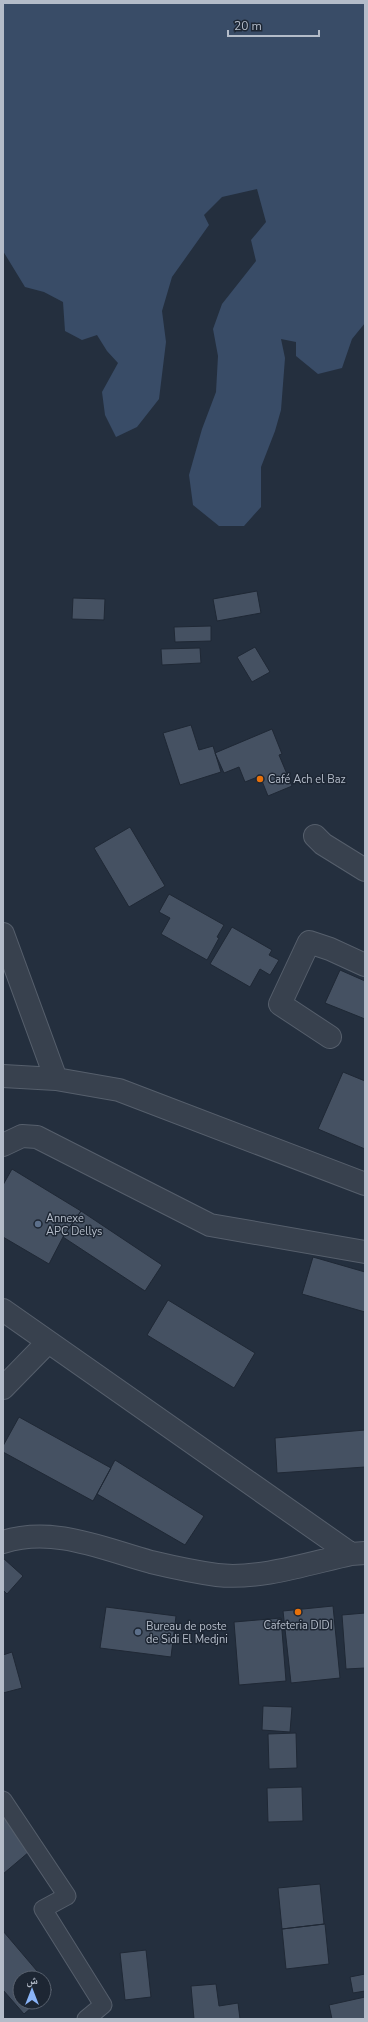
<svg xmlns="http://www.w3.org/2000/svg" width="368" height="2022" font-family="'Nunito Sans','Noto Naskh Arabic',sans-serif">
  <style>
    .water { fill: #394c67 }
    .building { fill: #455162; stroke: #1f2835 }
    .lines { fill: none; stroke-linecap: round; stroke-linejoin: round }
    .service-casing { stroke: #565f6c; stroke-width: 19 }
    .minor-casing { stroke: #565f6c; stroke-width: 24 }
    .service { stroke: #38414e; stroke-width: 17 }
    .minor { stroke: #38414e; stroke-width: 22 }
    .food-dot { fill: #e8710a; stroke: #1d2633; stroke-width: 1.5 }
    .service-dot { fill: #5c6f8a; stroke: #1d2633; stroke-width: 1.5 }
    .labels { text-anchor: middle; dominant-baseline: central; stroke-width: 3; stroke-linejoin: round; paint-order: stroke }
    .poi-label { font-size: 11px; fill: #b4bcc9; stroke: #1d2633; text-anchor: start }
  </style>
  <rect width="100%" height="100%" fill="#242f3e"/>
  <path class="water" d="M 3,3 L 365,3 L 365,323 L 352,339 L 342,368 L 318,374 L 296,356 L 296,342 L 281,339 L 285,358 L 281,410 L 275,431 L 261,467 L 261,507 L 244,526 L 219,526 L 193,505 L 189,475 L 202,429 L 216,392 L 218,356 L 213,329 L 222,304 L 256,261 L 251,240 L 266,222 L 257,189 L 222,197 L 204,215 L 209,225 L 172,277 L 162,311 L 166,342 L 159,399 L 137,427 L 116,437 L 105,415 L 102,392 L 118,363 L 107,351 L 97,335 L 82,340 L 65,331 L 63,302 L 44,292 L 25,287 L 3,251 Z"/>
  <path class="building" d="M 257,591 L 261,613 L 217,621 L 213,599 Z
    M 73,598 L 105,599 L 104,620 L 72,619 Z
    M 211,626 L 211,641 L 175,642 L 174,627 Z
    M 255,647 L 270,672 L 252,682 L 237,657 Z
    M 200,648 L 201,663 L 162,665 L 161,649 Z
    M 191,725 L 199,750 L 213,746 L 221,772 L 180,785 L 163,733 Z
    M 272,729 L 282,754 L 279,755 L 292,786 L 268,796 L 260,776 L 245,782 L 239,767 L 224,773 L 215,753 Z
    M 130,827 L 165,886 L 129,907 L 94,848 Z
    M 169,894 L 224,925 L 217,937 L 219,938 L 207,960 L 161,934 L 170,918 L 159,912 Z
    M 232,927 L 272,950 L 269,955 L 279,960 L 270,975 L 260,969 L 250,987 L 210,964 Z
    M 340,970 L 365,981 L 365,1019 L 325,1003 Z
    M 343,1072 L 365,1081 L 365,1149 L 318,1129 Z
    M 12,1169 L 81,1211 L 63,1237 L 49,1264 L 3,1237 L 3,1185 Z
    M 81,1211 L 162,1265 L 145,1291 L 63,1237 Z
    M 313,1257 L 365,1272 L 365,1312 L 302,1294 Z
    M 168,1300 L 255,1353 L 234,1388 L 147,1335 Z
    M 19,1417 L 111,1468 L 93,1501 L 3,1452 L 3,1446 Z
    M 365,1430 L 365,1467 L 277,1473 L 275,1438 Z
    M 115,1460 L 204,1516 L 185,1545 L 97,1494 Z
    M 3,1558 L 23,1576 L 7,1594 L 3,1590 Z
    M 333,1606 L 340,1678 L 291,1683 L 283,1611 Z
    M 106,1607 L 176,1616 L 171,1657 L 100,1648 Z
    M 365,1613 L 365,1668 L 346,1669 L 342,1615 Z
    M 281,1618 L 286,1681 L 239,1685 L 234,1622 Z
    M 12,1652 L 22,1688 L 3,1693 L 3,1655 Z
    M 263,1706 L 292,1707 L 290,1732 L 262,1730 Z
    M 296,1733 L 297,1768 L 269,1769 L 268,1734 Z
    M 302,1787 L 303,1821 L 268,1822 L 267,1788 Z
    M 3,1796 L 42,1841 L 3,1874 Z
    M 320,1884 L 324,1924 L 282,1929 L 278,1888 Z
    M 325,1924 L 329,1964 L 286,1969 L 282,1929 Z
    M 3,1931 L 43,1978 L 20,1978 L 20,2002 L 38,2002 L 24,2014 L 3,1990 Z
    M 146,1950 L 151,1997 L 125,2000 L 120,1953 Z
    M 365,1974 L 365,1991 L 353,1993 L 350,1977 Z
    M 44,1979 L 53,1990 L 44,1997 Z
    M 216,1984 L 219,2006 L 238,2003 L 240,2019 L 194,2019 L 191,1986 Z
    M 365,1997 L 365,2019 L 332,2019 L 329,2005 Z"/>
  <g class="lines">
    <g class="service-casing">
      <path id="service" d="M 3,1800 L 67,1896 L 43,1909 L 103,2005 L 86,2019"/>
    </g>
    <g class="minor-casing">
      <path id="minor" d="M 315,836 L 323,844 L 365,870
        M 3,934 L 56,1079
        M 330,1037 L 280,1004 L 309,942 L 330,949 L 365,965
        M 3,1076 L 56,1079 L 119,1090 L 365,1184
        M 3,1145 L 22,1136 L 37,1137 L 210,1225 L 365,1252
        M 3,1310 L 351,1554 L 365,1553
        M 3,1388 L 48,1342
        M 3,1542 C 54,1526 103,1549 151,1562 C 172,1567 195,1572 217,1575 C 259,1580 310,1563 351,1554"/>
    </g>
    <use href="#service" class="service"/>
    <use href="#minor" class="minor"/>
  </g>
  <g class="food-dot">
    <circle cx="260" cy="779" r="4"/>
    <circle cx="298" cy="1612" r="4"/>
  </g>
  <g class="service-dot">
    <circle cx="38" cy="1224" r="4"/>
    <circle cx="138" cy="1632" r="4"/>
  </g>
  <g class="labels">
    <g class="poi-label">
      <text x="268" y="779">Café Ach el Baz</text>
      <text x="46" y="1218">Annexe<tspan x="46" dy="13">APC Dellys</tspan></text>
      <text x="298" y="1625" text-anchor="middle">Cafeteria DIDI</text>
      <text x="146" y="1626">Bureau de poste<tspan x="146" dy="13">de Sidi El Medjni</tspan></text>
    </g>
  </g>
  <rect width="368" height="2022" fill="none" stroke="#b4bcc9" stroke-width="8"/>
  <g transform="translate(32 1990)"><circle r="19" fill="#1d2633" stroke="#59626f"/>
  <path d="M0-3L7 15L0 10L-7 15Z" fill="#8ab4f8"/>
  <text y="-6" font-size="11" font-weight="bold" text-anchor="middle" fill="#b4bcc9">ش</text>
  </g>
  <path d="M228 30v6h91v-6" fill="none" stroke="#b4bcc9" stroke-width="2"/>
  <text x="234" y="30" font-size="12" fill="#b4bcc9" stroke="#1d2633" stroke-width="3" paint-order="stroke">20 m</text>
</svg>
